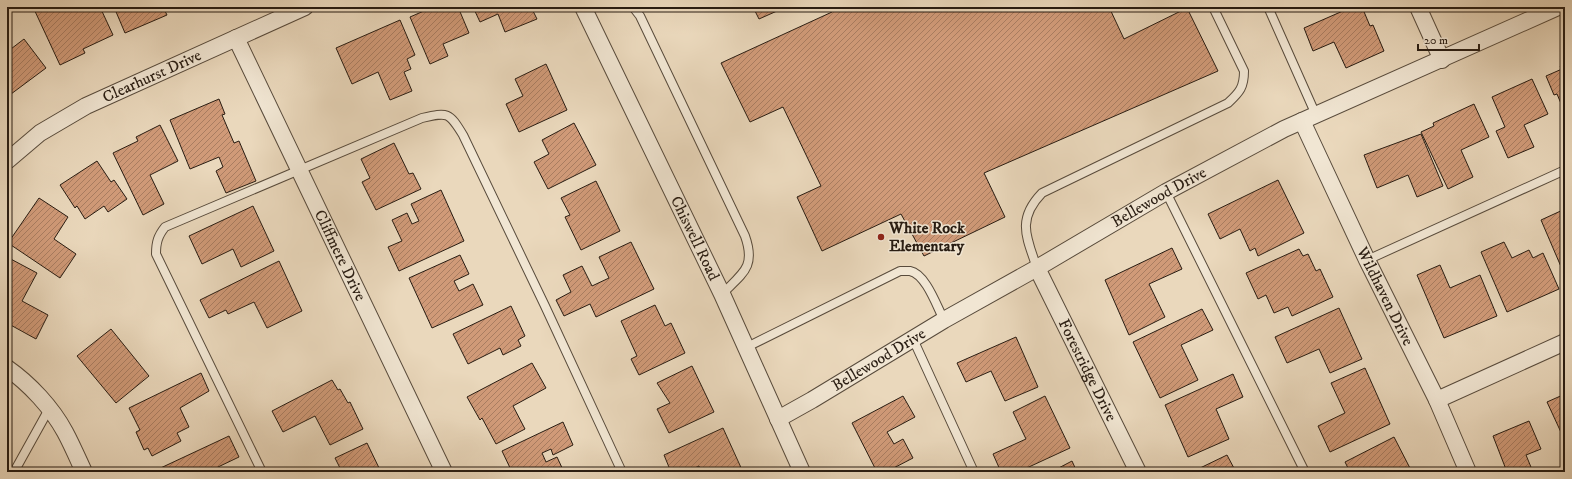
<svg xmlns="http://www.w3.org/2000/svg" width="1572" height="479" font-family="'IM FELL DW Pica',serif">
  <style>
    .building { fill: url(#building-hatch); stroke: #281c12 }
    .lines { fill: none; stroke-linecap: round; stroke-linejoin: round }
    .service-casing { stroke: #584b3c; stroke-width: 10 }
    .minor-casing { stroke: #584b3c; stroke-width: 18 }
    .service { stroke: #f1e6d3; stroke-width: 8 }
    .minor { stroke: #f1e6d3; stroke-width: 16 }
    .poi-dot { fill: #8f2418; stroke: #f1e6d3; stroke-width: 1.5 }
    .labels { text-anchor: middle; dominant-baseline: central; stroke-width: 3; stroke-linejoin: round; paint-order: stroke }
    .street-label { font-size: 16px; fill: #281c12; stroke: #f1e6d3 }
    .poi-label { font-size: 16px; font-weight: bold; fill: #281c12; stroke: #f1e6d3; text-anchor: start }
  </style>
  <defs>
    <pattern id="building-hatch" width="6" height="6" patternUnits="userSpaceOnUse"><rect width="6" height="6" fill="#d09a78"/><path d="M-1 1l2-2M0 6l6-6M5 7l2-2" fill="none" stroke="#a97d61"/></pattern>
  </defs>
  <rect width="100%" height="100%" fill="#ead8bc"/>
  <filter id="stains"><feTurbulence type="fractalNoise" baseFrequency=".005" numOctaves="4"/><feColorMatrix values="0 0 0 0 .2 0 0 0 0 .09 0 0 0 0 .02 0 0 0 .5 -.17"/></filter>
  <radialGradient id="worn" r=".72"><stop offset=".6" stop-color="#630" stop-opacity="0"/><stop offset="1" stop-color="#630" stop-opacity=".3"/></radialGradient>
  <path class="building" d="M 33,7 L 76,7 L 78,10 L 85,7 L 100,7 L 113,35 L 83,49 L 85,53 L 60,65 Z
    M 114,7 L 163,7 L 167,15 L 125,33 Z
    M 433,7 L 458,7 L 469,33 L 443,44 L 448,56 L 430,64 L 410,17 Z
    M 473,7 L 531,7 L 537,19 L 505,32 L 498,14 L 480,22 Z
    M 753,7 L 786,7 L 759,19 Z
    M 829,7 L 1109,7 L 1124,39 L 1187,8 L 1218,71 L 984,173 L 1005,217 L 924,256 L 901,214 L 822,251 L 797,197 L 821,186 L 783,107 L 750,122 L 721,63 L 832,12 Z
    M 1352,7 L 1362,7 L 1370,26 L 1373,25 L 1384,51 L 1346,68 L 1334,42 L 1313,51 L 1304,28 Z
    M 400,20 L 415,55 L 407,59 L 411,69 L 404,72 L 412,91 L 390,100 L 378,72 L 352,84 L 336,48 Z
    M 24,39 L 46,68 L 7,97 L 7,52 Z
    M 546,64 L 567,110 L 519,132 L 506,104 L 523,96 L 515,79 Z
    M 1565,64 L 1565,113 L 1557,94 L 1554,95 L 1546,76 L 1562,69 L 1560,66 Z
    M 1532,79 L 1548,114 L 1524,125 L 1534,147 L 1508,158 L 1496,131 L 1505,127 L 1492,97 Z
    M 219,99 L 225,114 L 222,115 L 234,143 L 239,141 L 256,181 L 226,193 L 216,171 L 223,167 L 219,157 L 190,169 L 170,120 Z
    M 1474,104 L 1489,137 L 1461,150 L 1473,177 L 1448,189 L 1421,132 L 1434,126 L 1433,123 Z
    M 1565,119 L 1565,130 L 1561,120 Z
    M 574,123 L 596,165 L 548,189 L 534,162 L 549,154 L 542,140 Z
    M 160,125 L 178,161 L 150,175 L 164,204 L 143,215 L 113,153 L 138,141 L 136,137 Z
    M 1421,134 L 1443,186 L 1417,197 L 1408,175 L 1377,188 L 1364,155 Z
    M 394,143 L 409,174 L 413,173 L 421,189 L 376,210 L 362,182 L 370,178 L 361,159 Z
    M 97,161 L 111,182 L 114,180 L 127,199 L 108,212 L 104,206 L 85,219 L 77,206 L 75,208 L 60,185 Z
    M 1278,180 L 1304,233 L 1258,256 L 1255,248 L 1250,251 L 1240,229 L 1220,239 L 1208,214 Z
    M 596,181 L 620,231 L 581,250 L 565,217 L 570,215 L 561,198 Z
    M 441,190 L 464,241 L 399,271 L 388,247 L 402,241 L 392,220 L 407,213 L 412,224 L 419,221 L 411,204 Z
    M 39,198 L 68,217 L 54,239 L 76,254 L 60,278 L 8,243 Z
    M 253,206 L 274,251 L 241,267 L 233,249 L 202,264 L 189,236 Z
    M 1565,209 L 1565,276 L 1541,220 Z
    M 631,242 L 654,289 L 596,317 L 590,304 L 564,316 L 556,300 L 571,292 L 563,275 L 582,266 L 592,286 L 609,278 L 599,257 Z
    M 1504,242 L 1512,258 L 1529,250 L 1533,258 L 1543,253 L 1559,289 L 1507,312 L 1481,252 Z
    M 1172,248 L 1182,269 L 1149,284 L 1165,317 L 1129,335 L 1105,280 Z
    M 1299,249 L 1303,256 L 1308,254 L 1316,271 L 1320,269 L 1333,297 L 1292,316 L 1288,307 L 1274,313 L 1266,295 L 1258,299 L 1246,273 Z
    M 460,255 L 469,274 L 454,281 L 459,291 L 473,284 L 483,305 L 432,328 L 409,278 Z
    M 7,257 L 37,273 L 22,301 L 48,315 L 36,339 L 7,323 Z
    M 279,261 L 302,311 L 267,328 L 254,302 L 228,314 L 226,310 L 209,318 L 200,300 Z
    M 1440,265 L 1450,288 L 1480,275 L 1497,316 L 1444,338 L 1417,275 Z
    M 655,305 L 665,326 L 671,323 L 685,353 L 639,375 L 631,359 L 637,356 L 621,321 Z
    M 511,306 L 525,336 L 518,340 L 521,346 L 503,355 L 500,348 L 468,364 L 453,334 Z
    M 1339,308 L 1362,359 L 1330,373 L 1319,349 L 1287,363 L 1275,337 Z
    M 1202,309 L 1213,330 L 1181,345 L 1198,380 L 1160,398 L 1133,342 Z
    M 111,329 L 149,376 L 116,403 L 77,356 Z
    M 1016,337 L 1038,387 L 1005,401 L 991,371 L 966,382 L 957,363 Z
    M 532,363 L 546,388 L 513,406 L 525,429 L 496,444 L 482,418 L 480,420 L 467,397 Z
    M 692,366 L 714,412 L 669,433 L 657,409 L 670,403 L 657,383 Z
    M 1365,368 L 1390,424 L 1330,452 L 1318,426 L 1345,413 L 1331,383 Z
    M 201,373 L 209,391 L 180,408 L 189,427 L 177,433 L 181,441 L 152,456 L 148,448 L 144,450 L 136,432 L 140,430 L 129,408 Z
    M 1233,374 L 1243,397 L 1216,409 L 1229,439 L 1188,457 L 1165,405 Z
    M 332,380 L 338,390 L 340,389 L 348,403 L 350,402 L 363,429 L 330,445 L 315,416 L 283,432 L 272,411 Z
    M 1565,394 L 1565,441 L 1547,402 Z
    M 903,396 L 915,417 L 887,432 L 894,444 L 903,439 L 913,458 L 886,472 L 877,472 L 852,423 Z
    M 1045,396 L 1070,448 L 1018,472 L 1001,472 L 993,454 L 1026,439 L 1013,412 Z
    M 1529,421 L 1541,449 L 1526,455 L 1533,472 L 1507,472 L 1493,436 Z
    M 563,422 L 573,445 L 553,455 L 551,449 L 542,453 L 546,462 L 557,457 L 564,472 L 512,472 L 502,451 Z
    M 723,428 L 743,472 L 701,472 L 699,466 L 686,472 L 671,472 L 664,455 Z
    M 229,436 L 239,457 L 218,467 L 219,470 L 214,472 L 152,472 Z
    M 1394,437 L 1412,472 L 1350,472 L 1345,462 Z
    M 367,443 L 381,472 L 342,472 L 335,458 Z
    M 1227,455 L 1236,472 L 1199,472 L 1198,469 Z
    M 1072,461 L 1077,472 L 1051,472 Z
    M 937,468 L 939,472 L 930,472 Z"/>
  <g class="lines">
    <g class="service-casing">
      <path id="service" d="M 633,7 L 640,16 L 745,236 C 756,267 743,273 722,294
        M 1268,7 L 1316,115
        M 1166,192 L 1305,472
        M 1367,260 L 1565,170
        M 1037,268 C 1027,238 1016,220 1042,193 L 1228,103 C 1240,92 1244,87 1244,71 L 1213,7
        M 913,339 L 974,472
        M 747,347 L 900,271 C 903,271 907,271 910,271 C 926,274 937,307 944,320
        M 14,472 L 49,409
        M 262,472 L 156,254 C 156,242 158,236 165,227 L 422,118 C 448,112 449,112 463,135 L 545,306 L 622,472"/>
    </g>
    <g class="minor-casing">
      <g id="minor">
        <path id="s1" d="M 583,7 L 722,294 L 802,472"/>
        <path d="M 1418,7 L 1442,60"/>
        <path id="s2" d="M 236,38 L 444,472"/>
        <path id="s3" d="M 1302,121 L 1367,260 L 1437,400 L 1468,472"/>
        <path id="s4" d="M 7,161 L 40,133 L 86,106 L 305,7"/>
        <path id="s5" d="M 1037,268 L 1138,472"/>
        <path d="M 7,368 C 30,384 52,408 65,432 C 72,445 78,459 84,472"/>
        <path d="M 1437,400 L 1565,342"/>
        <path id="s6" d="M 778,419 L 812,400 L 944,320 L 1037,268 L 1166,192 L 1284,129 L 1558,7"/>
      </g>
    </g>
    <use href="#service" class="service"/>
    <use href="#minor" class="minor"/>
  </g>
  <circle class="poi-dot" cx="881" cy="237" r="4"/>
  <g class="labels">
    <g class="street-label">
      <text stroke="none"><textPath href="#s4" startOffset="169">Clearhurst Drive</textPath></text>
      <text stroke="none"><textPath href="#s6" startOffset="441">Bellewood Drive</textPath></text>
      <text stroke="none"><textPath href="#s1" startOffset="257">Chiswell Road</textPath></text>
      <text stroke="none"><textPath href="#s2" startOffset="241">Cliffmere Drive</textPath></text>
      <text stroke="none"><textPath href="#s3" startOffset="194">Wildhaven Drive</textPath></text>
      <text stroke="none"><textPath href="#s6" startOffset="117">Bellewood Drive</textPath></text>
      <text stroke="none"><textPath href="#s5" startOffset="114">Forestridge Drive</textPath></text>
    </g>
    <g class="poi-label">
      <text x="889" y="228">White Rock<tspan x="889" dy="18">Elementary</tspan></text>
    </g>
  </g>
  <rect width="1572" height="479" fill="none" stroke="#ead8bc" stroke-width="24"/>
  <rect x="8" y="8" width="1556" height="463" fill="none" stroke="#281c12" stroke-width="2"/>
  <rect x="12" y="12" width="1548" height="455" fill="none" stroke="#281c12"/>
  <path d="M1418 44v6h61v-6" fill="none" stroke="#281c12" stroke-width="2"/>
  <text x="1424" y="44" font-size="12" fill="#281c12" stroke="#f1e6d3" stroke-width="3" paint-order="stroke">20 m</text>
  <rect width="100%" height="100%" filter="url(#stains)"/>
  <rect width="100%" height="100%" fill="url(#worn)"/>
</svg>
